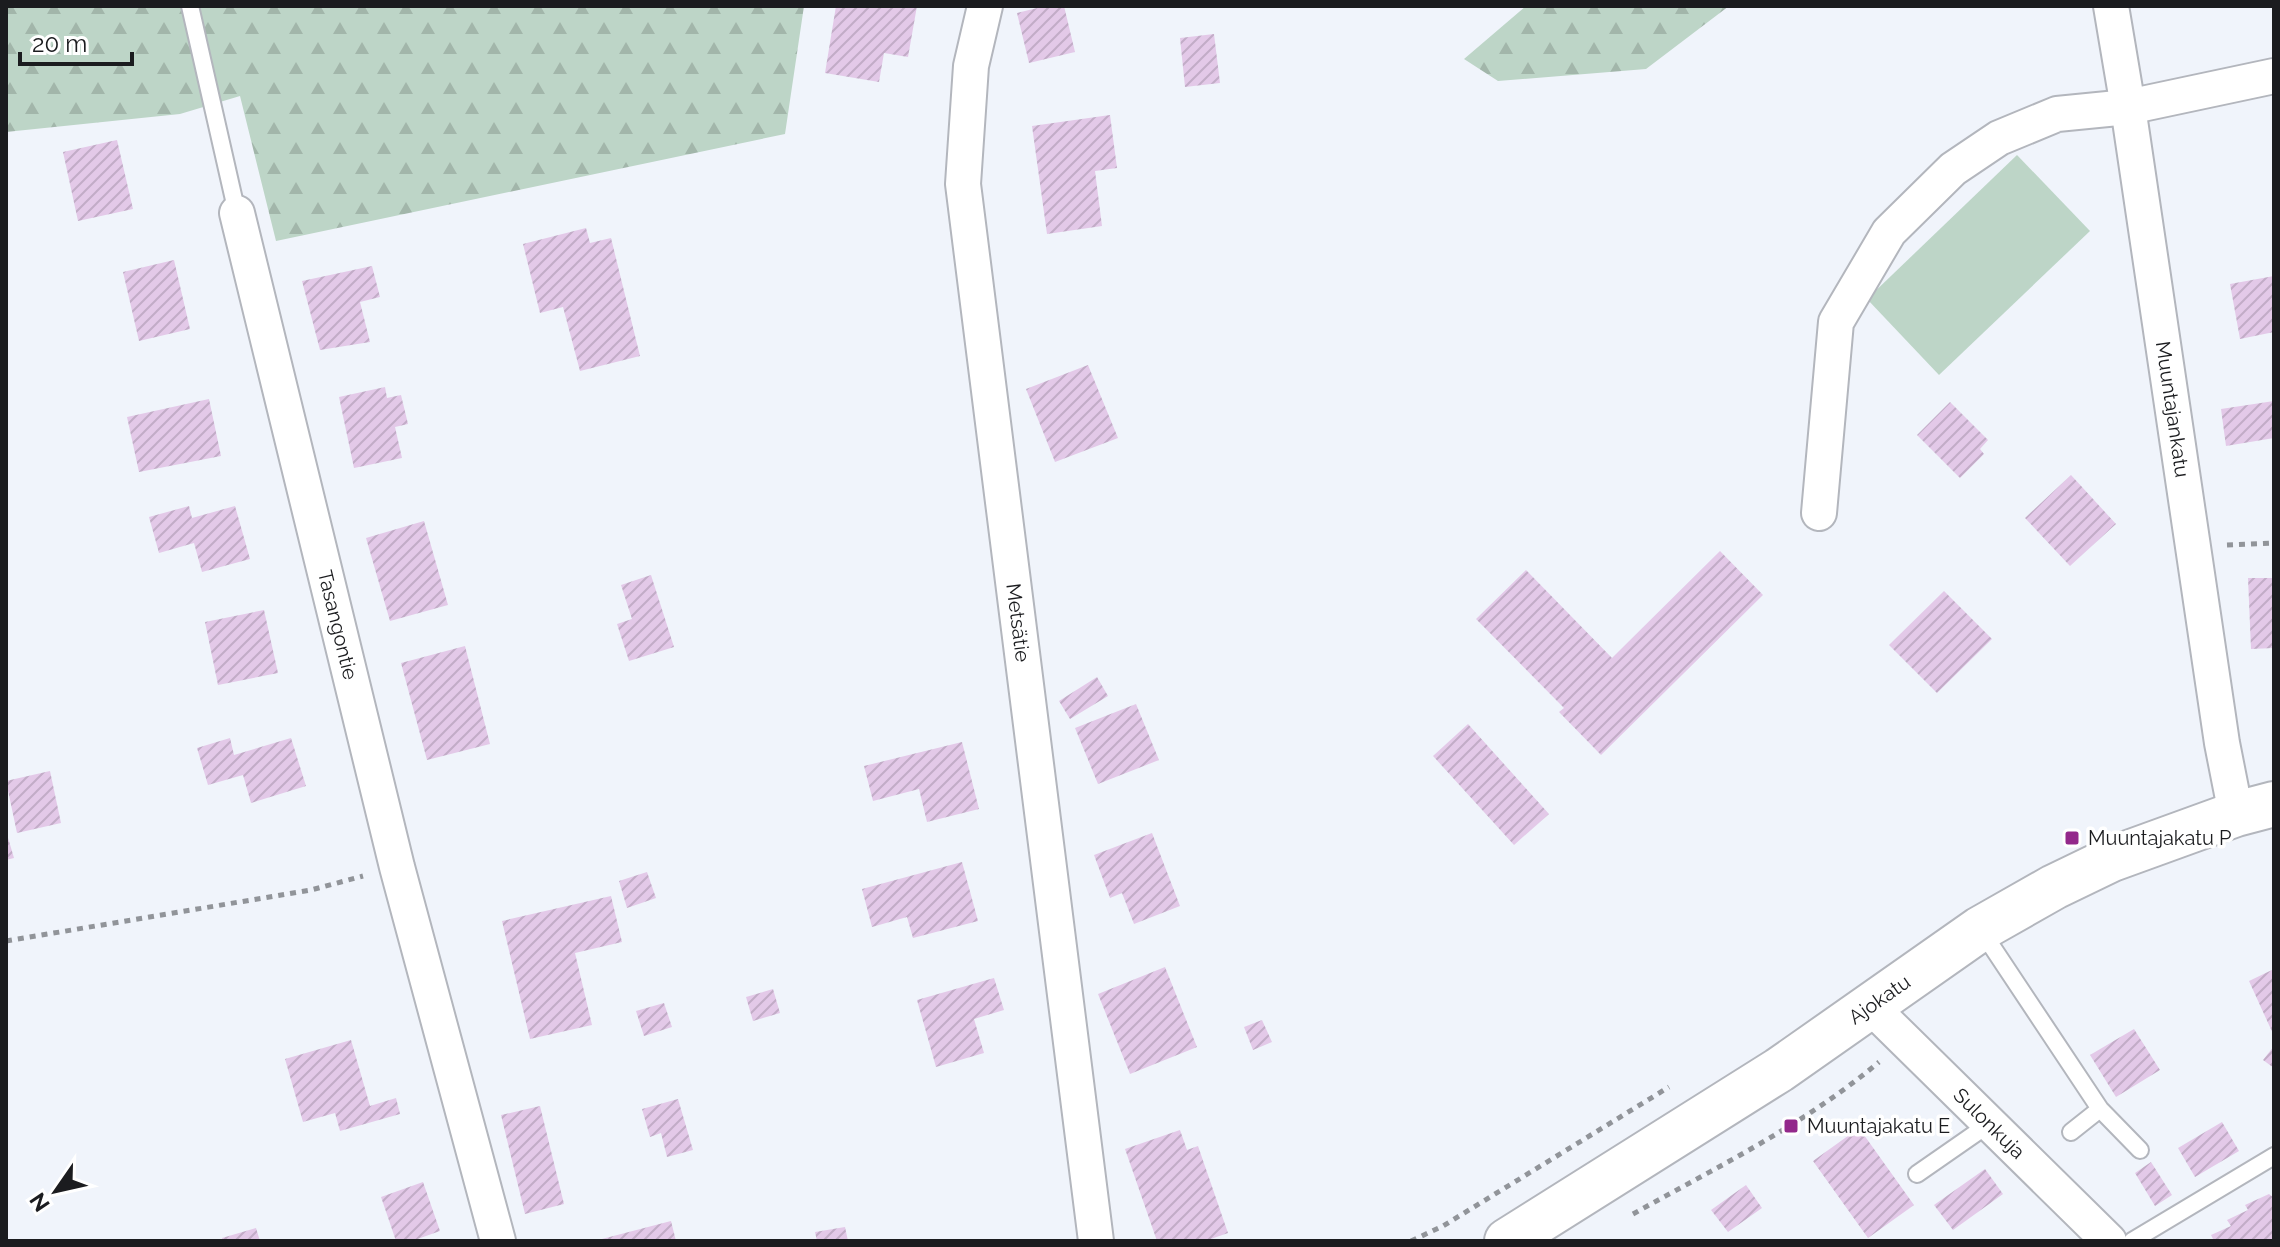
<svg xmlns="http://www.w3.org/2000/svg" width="2280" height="1247" font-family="Raleway,sans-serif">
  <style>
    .green { fill: #bdd5c7 }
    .forest { fill: url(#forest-firs) }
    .building { fill: url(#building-hatch) }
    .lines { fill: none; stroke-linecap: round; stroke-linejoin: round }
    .lane-casing { stroke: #b3b6bd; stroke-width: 20 }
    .street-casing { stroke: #b3b6bd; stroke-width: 38 }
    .secondary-casing { stroke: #b3b6bd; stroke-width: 48 }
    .path { stroke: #919499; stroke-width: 5; stroke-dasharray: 6 6; stroke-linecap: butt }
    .lane { stroke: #fff; stroke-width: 16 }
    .street { stroke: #fff; stroke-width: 34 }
    .secondary { stroke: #fff; stroke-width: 44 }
    .poi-dot { fill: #93288b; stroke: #fff; stroke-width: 3 }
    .labels { text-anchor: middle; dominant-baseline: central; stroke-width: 7; stroke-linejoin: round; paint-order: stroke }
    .street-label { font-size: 20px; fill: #1b1c1f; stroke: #fff }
    .poi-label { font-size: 20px; fill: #1b1c1f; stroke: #fff; text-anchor: start }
  </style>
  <defs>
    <pattern id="forest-firs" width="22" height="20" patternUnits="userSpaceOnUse" patternTransform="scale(2)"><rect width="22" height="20" fill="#bdd5c7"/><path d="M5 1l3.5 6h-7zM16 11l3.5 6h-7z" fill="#a2b6aa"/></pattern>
    <pattern id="building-hatch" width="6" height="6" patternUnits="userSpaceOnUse" patternTransform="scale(2)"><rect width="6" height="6" fill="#e3c9e8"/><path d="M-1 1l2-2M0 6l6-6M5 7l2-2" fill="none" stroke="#c2acc7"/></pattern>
  </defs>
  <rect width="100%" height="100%" fill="#f0f4fb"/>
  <path class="green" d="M 2017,155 L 2090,231 L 1939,375 L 1867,299 Z"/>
  <path class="forest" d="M 6,6 L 804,6 L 785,134 L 276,241 L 240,96 L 180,114 L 6,132 Z
    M 1526,6 L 1729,6 L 1646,69 L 1498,81 L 1464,59 Z"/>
  <path class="building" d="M 836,6 L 917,6 L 908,57 L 884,53 L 879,82 L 825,73 Z
    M 1045,6 L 1064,6 L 1075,52 L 1029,63 L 1017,13 Z
    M 1214,34 L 1220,83 L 1185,87 L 1180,38 Z
    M 1110,115 L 1117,168 L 1095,171 L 1102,226 L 1047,234 L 1032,126 Z
    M 117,140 L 133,209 L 78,221 L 63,152 Z
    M 586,228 L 590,243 L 611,238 L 640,356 L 580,371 L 563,307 L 540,313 L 523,244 Z
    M 174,260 L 190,329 L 139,341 L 123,272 Z
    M 372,266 L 380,297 L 360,302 L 370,342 L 320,350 L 302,281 Z
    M 2274,276 L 2274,332 L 2240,339 L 2230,284 Z
    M 1088,365 L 1118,438 L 1055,462 L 1026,389 Z
    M 385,387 L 387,398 L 401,395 L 408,424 L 395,427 L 402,458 L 354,468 L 339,397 Z
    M 209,399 L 221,456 L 139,472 L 127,417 Z
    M 2274,401 L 2274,438 L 2226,446 L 2221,409 Z
    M 1950,402 L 1988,440 L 1980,449 L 1984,454 L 1960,478 L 1917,435 Z
    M 2071,475 L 2116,524 L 2070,566 L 2025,518 Z
    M 189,506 L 192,518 L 235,506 L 250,559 L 202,572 L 194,543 L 159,553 L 149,517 Z
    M 424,521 L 448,605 L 390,621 L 366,538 Z
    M 1720,551 L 1763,595 L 1601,755 L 1559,712 L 1564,708 L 1476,619 L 1526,570 L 1612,658 Z
    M 651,575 L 674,647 L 629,661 L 617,624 L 632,619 L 621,585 Z
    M 2248,578 L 2274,578 L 2274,648 L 2251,649 Z
    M 1944,591 L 1992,639 L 1937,693 L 1889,645 Z
    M 264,610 L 278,673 L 218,685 L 205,622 Z
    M 465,646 L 490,744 L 427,760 L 401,663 Z
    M 1097,677 L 1108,696 L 1070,719 L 1059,701 Z
    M 1136,704 L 1159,760 L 1098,784 L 1075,728 Z
    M 1468,724 L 1549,814 L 1514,845 L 1433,756 Z
    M 230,738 L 234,755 L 291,738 L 306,786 L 251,803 L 243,775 L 208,785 L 197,748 Z
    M 962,742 L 979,809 L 927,822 L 919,789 L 873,801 L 864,766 Z
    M 50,771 L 61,823 L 17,833 L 6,781 Z
    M 6,831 L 14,858 L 6,860 Z
    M 1152,833 L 1180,906 L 1134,924 L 1122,893 L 1110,898 L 1094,855 Z
    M 962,862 L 978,921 L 913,938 L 907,917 L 872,927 L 862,889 Z
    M 647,872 L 656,898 L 627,908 L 619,881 Z
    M 611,896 L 622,942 L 575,953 L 592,1025 L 530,1039 L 502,921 Z
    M 1165,967 L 1197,1047 L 1130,1074 L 1098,994 Z
    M 2274,969 L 2274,1036 L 2249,981 Z
    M 994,978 L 1004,1010 L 974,1019 L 984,1053 L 936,1067 L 917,1000 Z
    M 773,989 L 780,1013 L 753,1021 L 746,997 Z
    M 664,1003 L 672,1027 L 644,1036 L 636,1011 Z
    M 1262,1020 L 1272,1042 L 1253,1050 L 1244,1027 Z
    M 2134,1029 L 2160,1070 L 2116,1097 L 2090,1055 Z
    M 351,1040 L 370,1106 L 396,1098 L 400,1114 L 340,1131 L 335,1113 L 303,1122 L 285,1059 Z
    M 2274,1046 L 2274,1068 L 2263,1060 Z
    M 678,1099 L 693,1150 L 667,1157 L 661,1133 L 650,1137 L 642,1109 Z
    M 540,1106 L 564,1204 L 525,1214 L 501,1115 Z
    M 2222,1122 L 2239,1151 L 2195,1177 L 2178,1148 Z
    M 1859,1128 L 1914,1205 L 1868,1238 L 1813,1161 Z
    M 1180,1130 L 1187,1150 L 1198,1146 L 1228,1233 L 1205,1241 L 1157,1241 L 1125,1149 Z
    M 2151,1162 L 2172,1195 L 2155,1206 L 2135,1173 Z
    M 1985,1169 L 2003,1194 L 1953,1230 L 1934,1205 Z
    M 423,1182 L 440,1231 L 412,1241 L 396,1241 L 381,1197 Z
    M 1746,1185 L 1762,1208 L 1728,1232 L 1711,1210 Z
    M 2269,1194 L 2274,1198 L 2274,1241 L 2214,1241 L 2211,1235 L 2231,1226 L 2227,1220 L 2248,1210 L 2245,1205 Z
    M 671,1221 L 676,1241 L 598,1241 L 598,1240 Z
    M 845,1227 L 848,1241 L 817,1241 L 815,1232 Z
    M 256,1228 L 260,1241 L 223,1241 L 222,1238 Z"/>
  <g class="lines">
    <g class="lane-casing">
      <path id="lane" d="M 190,6 L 237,213
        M 1981,930 L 2100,1109 L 2140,1150
        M 2071,1132 L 2100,1109
        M 1917,1174 L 1989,1124
        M 2132,1241 L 2274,1156"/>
    </g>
    <g class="street-casing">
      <g id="street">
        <path id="s1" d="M 985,6 L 971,66 L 963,184 L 1096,1241"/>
        <path id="s2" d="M 2111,6 L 2128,107 L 2222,743 L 2236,814"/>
        <path id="s3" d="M 237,213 L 397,867 L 498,1241"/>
        <path d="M 1819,513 L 1836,322 L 1889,232 L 1953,169 L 1999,138 L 2057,114 L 2128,107 L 2274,76"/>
        <path id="s4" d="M 1871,1007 L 2109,1241"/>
      </g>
    </g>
    <g class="secondary-casing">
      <g id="secondary">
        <path id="s5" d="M 1507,1241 L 1779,1070 L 1980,929 L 2054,887 L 2112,859 L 2236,814 L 2274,804"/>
      </g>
    </g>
    <path class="path" d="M 2227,545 L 2274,543
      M 6,941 L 311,890 L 363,876
      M 1633,1214 C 1717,1167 1804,1125 1879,1062
      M 1411,1241 L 1443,1226 L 1669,1087"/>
    <use href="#lane" class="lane"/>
    <use href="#street" class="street"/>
    <use href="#secondary" class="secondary"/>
  </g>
  <g class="poi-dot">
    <rect x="2064" y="830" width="16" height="16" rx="4"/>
    <rect x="1783" y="1118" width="16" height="16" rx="4"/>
  </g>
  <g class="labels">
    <g class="street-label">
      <text stroke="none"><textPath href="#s2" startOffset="408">Muuntajankatu</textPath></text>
      <text stroke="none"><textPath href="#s1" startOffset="622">Metsätie</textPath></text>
      <text stroke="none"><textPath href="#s3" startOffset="424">Tasangontie</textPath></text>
      <text stroke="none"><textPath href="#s5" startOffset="444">Ajokatu</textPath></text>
      <text stroke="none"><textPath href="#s4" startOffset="166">Sulonkuja</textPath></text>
    </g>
    <g class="poi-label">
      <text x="2088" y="838">Muuntajakatu P</text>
      <text x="1807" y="1126">Muuntajakatu E</text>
    </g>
  </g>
  <rect width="2280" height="1247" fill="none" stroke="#1b1c1f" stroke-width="16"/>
  <g transform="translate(56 1191) rotate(236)" stroke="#ffffff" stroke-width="6" paint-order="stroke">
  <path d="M0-6L14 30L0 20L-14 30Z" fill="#1b1c1f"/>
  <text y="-12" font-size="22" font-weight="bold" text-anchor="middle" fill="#1b1c1f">N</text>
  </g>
  <path d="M20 52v12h112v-12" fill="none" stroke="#1b1c1f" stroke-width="4"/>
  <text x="32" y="52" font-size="24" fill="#1b1c1f" stroke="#ffffff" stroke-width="6" paint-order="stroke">20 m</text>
</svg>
